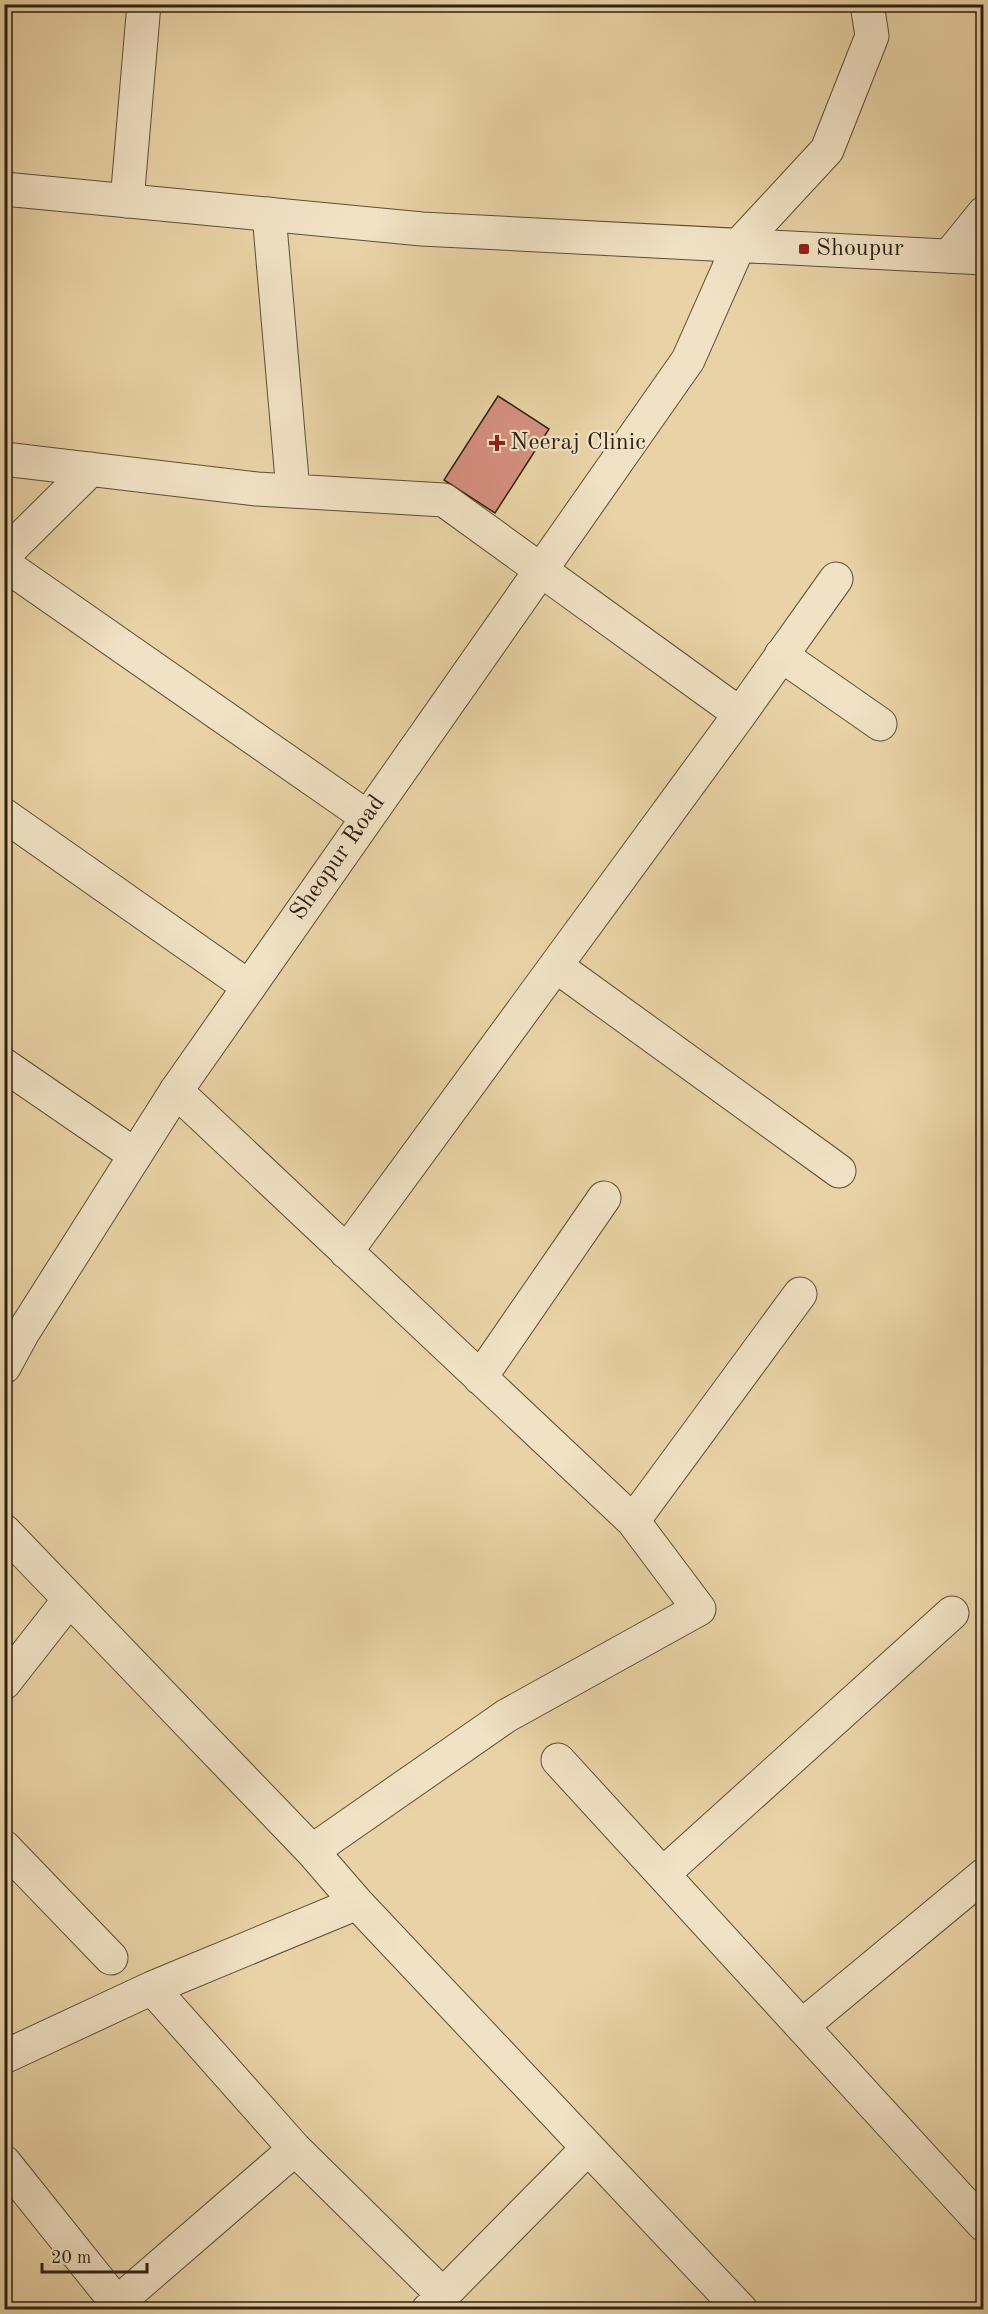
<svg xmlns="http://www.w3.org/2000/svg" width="988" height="2314" font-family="'Old Standard TT',serif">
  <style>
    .building { fill: #d69080; stroke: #2c2112; stroke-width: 1.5 }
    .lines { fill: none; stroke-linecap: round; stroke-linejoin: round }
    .minor-casing { stroke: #5b4e37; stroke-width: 35 }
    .tertiary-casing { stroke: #5b4e37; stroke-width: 35 }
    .path { stroke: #2c2112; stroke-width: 4; stroke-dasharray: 4.5 3; stroke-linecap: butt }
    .minor { stroke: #f1e2c5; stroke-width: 33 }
    .tertiary { stroke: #f1e2c5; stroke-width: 33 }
    .poi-dot { fill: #8f2418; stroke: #f1e2c5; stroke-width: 2 }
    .labels { text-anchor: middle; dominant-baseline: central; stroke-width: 4.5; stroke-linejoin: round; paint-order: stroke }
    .poi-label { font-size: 24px; fill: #2c2112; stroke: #f1e2c5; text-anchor: start }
    .street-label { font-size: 24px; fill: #2c2112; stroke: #f1e2c5 }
  </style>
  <rect width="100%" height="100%" fill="#e9d3a6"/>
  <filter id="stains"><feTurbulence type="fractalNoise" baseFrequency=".00333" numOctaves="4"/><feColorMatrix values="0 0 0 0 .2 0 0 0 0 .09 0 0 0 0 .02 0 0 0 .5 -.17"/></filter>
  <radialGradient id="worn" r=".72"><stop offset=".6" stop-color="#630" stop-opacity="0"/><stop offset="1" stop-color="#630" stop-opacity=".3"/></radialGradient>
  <path class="building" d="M 498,396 L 549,429 L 495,513 L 444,480 Z"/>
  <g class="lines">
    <g class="minor-casing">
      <path id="minor" d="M 127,201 L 144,4
        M 269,214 L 293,491
        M 739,245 L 827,150 L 872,36 L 867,4
        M 949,256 L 984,213
        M 4,459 L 257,489 L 444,500 L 740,714
        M 4,555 L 91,469
        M 4,564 L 367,817
        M 781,655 L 880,724
        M 4,815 L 249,987
        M 556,966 L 839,1171
        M 4,1065 L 135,1155
        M 176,1091 L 633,1521 L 699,1609 L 506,1716 L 312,1851
        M 346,1252 L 740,714 L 836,579
        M 480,1378 L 604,1198
        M 633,1521 L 800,1294
        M 4,1531 L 312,1851 L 357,1903 L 741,2310
        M 4,1683 L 69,1600
        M 558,1760 L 984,2225
        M 4,1847 L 111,1958
        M 663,1874 L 952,1613
        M 152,1988 L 295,2149 L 443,2295
        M 802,2026 L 984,1875
        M 4,2057 L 152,1988 L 357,1903
        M 4,2162 L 116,2302
        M 109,2310 L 295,2149
        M 428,2310 L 588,2148"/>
    </g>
    <g class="tertiary-casing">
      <path id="tertiary" d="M 4,189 L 422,229 L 984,258
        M 4,1367 L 22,1334 L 176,1091 L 688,360 L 739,245"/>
    </g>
    <path class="path" d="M 983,803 L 984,802"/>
    <use href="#minor" class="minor"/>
    <use href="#tertiary" class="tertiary"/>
  </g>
  <g class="poi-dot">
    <rect x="798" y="243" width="12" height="12" rx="3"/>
    <path d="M494 434h6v6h6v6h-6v6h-6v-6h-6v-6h6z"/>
  </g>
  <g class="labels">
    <g class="poi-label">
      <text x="816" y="249">Shoupur</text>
      <text x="510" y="443">Neeraj Clinic</text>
    </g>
    <g class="street-label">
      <text transform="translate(338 858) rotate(-55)">Sheopur Road</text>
    </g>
  </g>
  <rect width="988" height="2314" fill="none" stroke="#e9d3a6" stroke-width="24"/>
  <rect x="6" y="6" width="976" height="2302" fill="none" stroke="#2c2112" stroke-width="3"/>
  <rect x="12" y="12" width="964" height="2290" fill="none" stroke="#2c2112" stroke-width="1.5"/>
  <path d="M42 2263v9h105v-9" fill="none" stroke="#2c2112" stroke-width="3"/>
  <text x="51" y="2263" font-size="18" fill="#2c2112" stroke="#f1e2c5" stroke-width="4.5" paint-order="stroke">20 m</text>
  <rect width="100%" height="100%" filter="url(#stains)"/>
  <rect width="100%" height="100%" fill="url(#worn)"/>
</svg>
